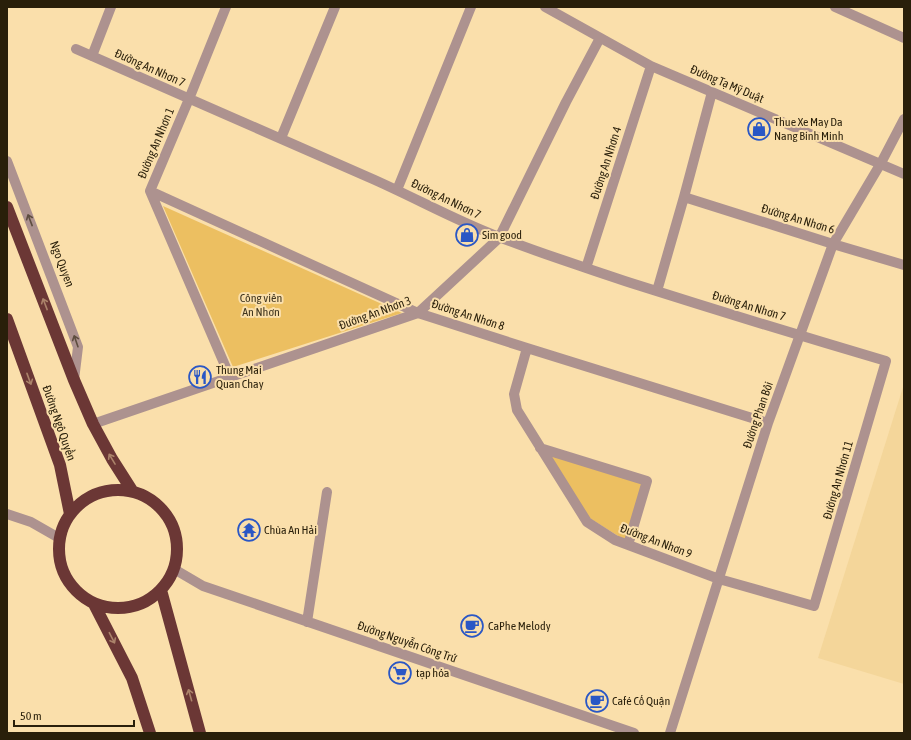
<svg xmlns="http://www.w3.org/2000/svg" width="911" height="740" font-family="'Asap Condensed',sans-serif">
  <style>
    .built { fill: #f4d69a }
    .green { fill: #ecbf61 }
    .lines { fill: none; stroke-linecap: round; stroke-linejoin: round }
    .minor { stroke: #ad928f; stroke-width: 10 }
    .highway { stroke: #6b3735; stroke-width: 12 }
    .oneway { stroke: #5e4d3f }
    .oneway2 { stroke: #ab836a }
    .labels { text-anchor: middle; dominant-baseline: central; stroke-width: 4; stroke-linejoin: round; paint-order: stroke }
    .street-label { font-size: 12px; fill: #291f0a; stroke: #fadfab }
    .poi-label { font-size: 12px; fill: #291f0a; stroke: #fadfab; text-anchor: start }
    .park-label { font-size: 12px; fill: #3f341e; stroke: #fadfab }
  </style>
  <rect width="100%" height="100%" fill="#fadfab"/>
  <path class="built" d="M 904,384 L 904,684 L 818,658 Z"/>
  <path class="green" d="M 163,206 L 402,313 L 233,367 Z
    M 548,453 L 643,483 L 626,541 L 588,517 Z"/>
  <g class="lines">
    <path class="minor" d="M 226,7 L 189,99 L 150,191 L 230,377
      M 545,7 L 651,66 L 904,174
      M 835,7 L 904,38
      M 76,49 C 173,92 271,134 368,177 C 412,196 454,220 499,237 C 542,254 587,268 631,283 C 716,310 801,336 886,361 L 814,606 L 719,579 L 615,540 L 587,522 L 517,410 L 514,394 L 527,348
      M 92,56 L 111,7
      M 281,138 L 335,7
      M 7,161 L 78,347 L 74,380
      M 397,190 L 471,7
      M 150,191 L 418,313 L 527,348 L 768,423
      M 684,197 L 833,244 L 904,265
      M 586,268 L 651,66
      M 657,291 L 684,197 L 712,92
      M 93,424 L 418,313 L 499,238 L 566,102 L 600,38
      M 540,448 L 647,481 L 628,545
      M 7,514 L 31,522 L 59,538
      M 174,569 L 203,586 L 634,733
      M 307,622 L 327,492
      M 670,733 L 768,423 L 833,244 L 881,163 L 904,119"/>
    <path class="highway" d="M 7,207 L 74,380 L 93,424 L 112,459 L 133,492
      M 7,319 L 60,465 L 70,514
      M59 549a59 59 0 1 1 118 0a59 59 0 1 1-118 0Z
      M 161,590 L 200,733
      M 94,604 L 132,678 L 150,733"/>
  </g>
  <defs><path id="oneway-shaft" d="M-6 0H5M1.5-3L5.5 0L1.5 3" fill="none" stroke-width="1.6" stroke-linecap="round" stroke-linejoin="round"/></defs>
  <g class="oneway">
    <use href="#oneway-shaft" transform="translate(30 220) rotate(-111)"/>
    <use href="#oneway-shaft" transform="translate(76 341) rotate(-109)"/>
  </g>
  <g class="oneway2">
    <use href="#oneway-shaft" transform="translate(45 304) rotate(-111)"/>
    <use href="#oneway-shaft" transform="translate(29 379) rotate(70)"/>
    <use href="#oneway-shaft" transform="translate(112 459) rotate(-121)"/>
    <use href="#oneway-shaft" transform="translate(112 638) rotate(63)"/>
    <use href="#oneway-shaft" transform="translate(190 695) rotate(-106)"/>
  </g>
  <defs>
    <g id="shop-ring" transform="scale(1.15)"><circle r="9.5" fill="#fadfab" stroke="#2a57c5" stroke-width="1.5"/><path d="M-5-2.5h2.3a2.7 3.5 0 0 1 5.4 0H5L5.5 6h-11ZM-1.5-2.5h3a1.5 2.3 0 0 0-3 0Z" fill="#2a57c5"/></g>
    <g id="restaurant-ring" transform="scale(1.15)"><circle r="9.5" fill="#fadfab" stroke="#2a57c5" stroke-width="1.5"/><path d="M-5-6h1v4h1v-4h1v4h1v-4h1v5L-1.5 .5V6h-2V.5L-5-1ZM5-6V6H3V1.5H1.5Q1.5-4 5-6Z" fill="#2a57c5"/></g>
    <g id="temple-ring" transform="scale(1.15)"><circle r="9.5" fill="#fadfab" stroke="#2a57c5" stroke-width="1.5"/><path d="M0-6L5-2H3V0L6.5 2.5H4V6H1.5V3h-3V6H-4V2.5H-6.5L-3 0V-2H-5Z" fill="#2a57c5"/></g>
    <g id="cafe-ring" transform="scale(1.15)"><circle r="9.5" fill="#fadfab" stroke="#2a57c5" stroke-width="1.5"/><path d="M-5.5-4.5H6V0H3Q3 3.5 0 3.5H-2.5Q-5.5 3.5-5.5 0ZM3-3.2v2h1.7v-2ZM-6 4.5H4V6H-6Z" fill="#2a57c5"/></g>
    <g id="supermarket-ring" transform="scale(1.15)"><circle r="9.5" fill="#fadfab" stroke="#2a57c5" stroke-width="1.5"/><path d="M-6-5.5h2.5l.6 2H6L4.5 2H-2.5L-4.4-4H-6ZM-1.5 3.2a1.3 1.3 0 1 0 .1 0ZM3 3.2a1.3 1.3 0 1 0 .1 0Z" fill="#2a57c5"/></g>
  </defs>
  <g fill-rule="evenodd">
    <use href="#shop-ring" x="759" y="129"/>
    <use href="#shop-ring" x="467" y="235"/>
    <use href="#restaurant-ring" x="200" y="377"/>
    <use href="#temple-ring" x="249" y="530"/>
    <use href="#cafe-ring" x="472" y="626"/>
    <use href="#supermarket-ring" x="400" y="673"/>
    <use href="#cafe-ring" x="597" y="701"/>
  </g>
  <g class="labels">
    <g class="street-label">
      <text transform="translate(150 68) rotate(24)">Đường An Nhơn 7</text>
      <text transform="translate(727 84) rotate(23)">Đường Tạ Mỹ Duật</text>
      <text transform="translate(156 143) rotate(-67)">Đường An Nhơn 1</text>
      <text transform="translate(606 163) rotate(-72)">Đường An Nhơn 4</text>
      <text transform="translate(446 199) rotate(26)">Đường An Nhơn 7</text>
      <text transform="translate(798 219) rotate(17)">Đường An Nhơn 6</text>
      <text transform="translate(62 264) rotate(69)">Ngo Quyen</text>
      <text transform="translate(749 306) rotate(17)">Đường An Nhơn 7</text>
      <text transform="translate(375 313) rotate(-20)">Đường An Nhơn 3</text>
      <text transform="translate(468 315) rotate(18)">Đường An Nhơn 8</text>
      <text transform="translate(758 415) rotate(-71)">Đường Phan Bôi</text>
      <text transform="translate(59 423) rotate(71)">Đường Ngô Quyền</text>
      <text transform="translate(838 480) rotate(-74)">Đường An Nhơn 11</text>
      <text transform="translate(656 541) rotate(21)">Đường An Nhơn 9</text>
      <text transform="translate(407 642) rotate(19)">Đường Nguyễn Công Trứ</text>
    </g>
    <g class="poi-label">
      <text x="774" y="122">Thue Xe May Da<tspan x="774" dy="14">Nang Binh Minh</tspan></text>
      <text x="482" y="235">Sim good</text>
      <text x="216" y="370">Thung Mai<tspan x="216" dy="14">Quan Chay</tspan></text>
      <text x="264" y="530">Chùa An Hải</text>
      <text x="488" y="626">CaPhe Melody</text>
      <text x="416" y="673">tạp hóa</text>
      <text x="612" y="701">Café Cố Quận</text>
    </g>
    <g class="park-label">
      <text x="261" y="298">Công viên<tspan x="261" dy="14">An Nhơn</tspan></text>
    </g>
  </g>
  <rect width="911" height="740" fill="none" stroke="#291f0a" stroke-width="16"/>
  <path d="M14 720v6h120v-6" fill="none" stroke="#291f0a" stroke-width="2"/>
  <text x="20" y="720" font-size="12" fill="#291f0a" stroke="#fadfab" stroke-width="3" paint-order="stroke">50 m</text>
</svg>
